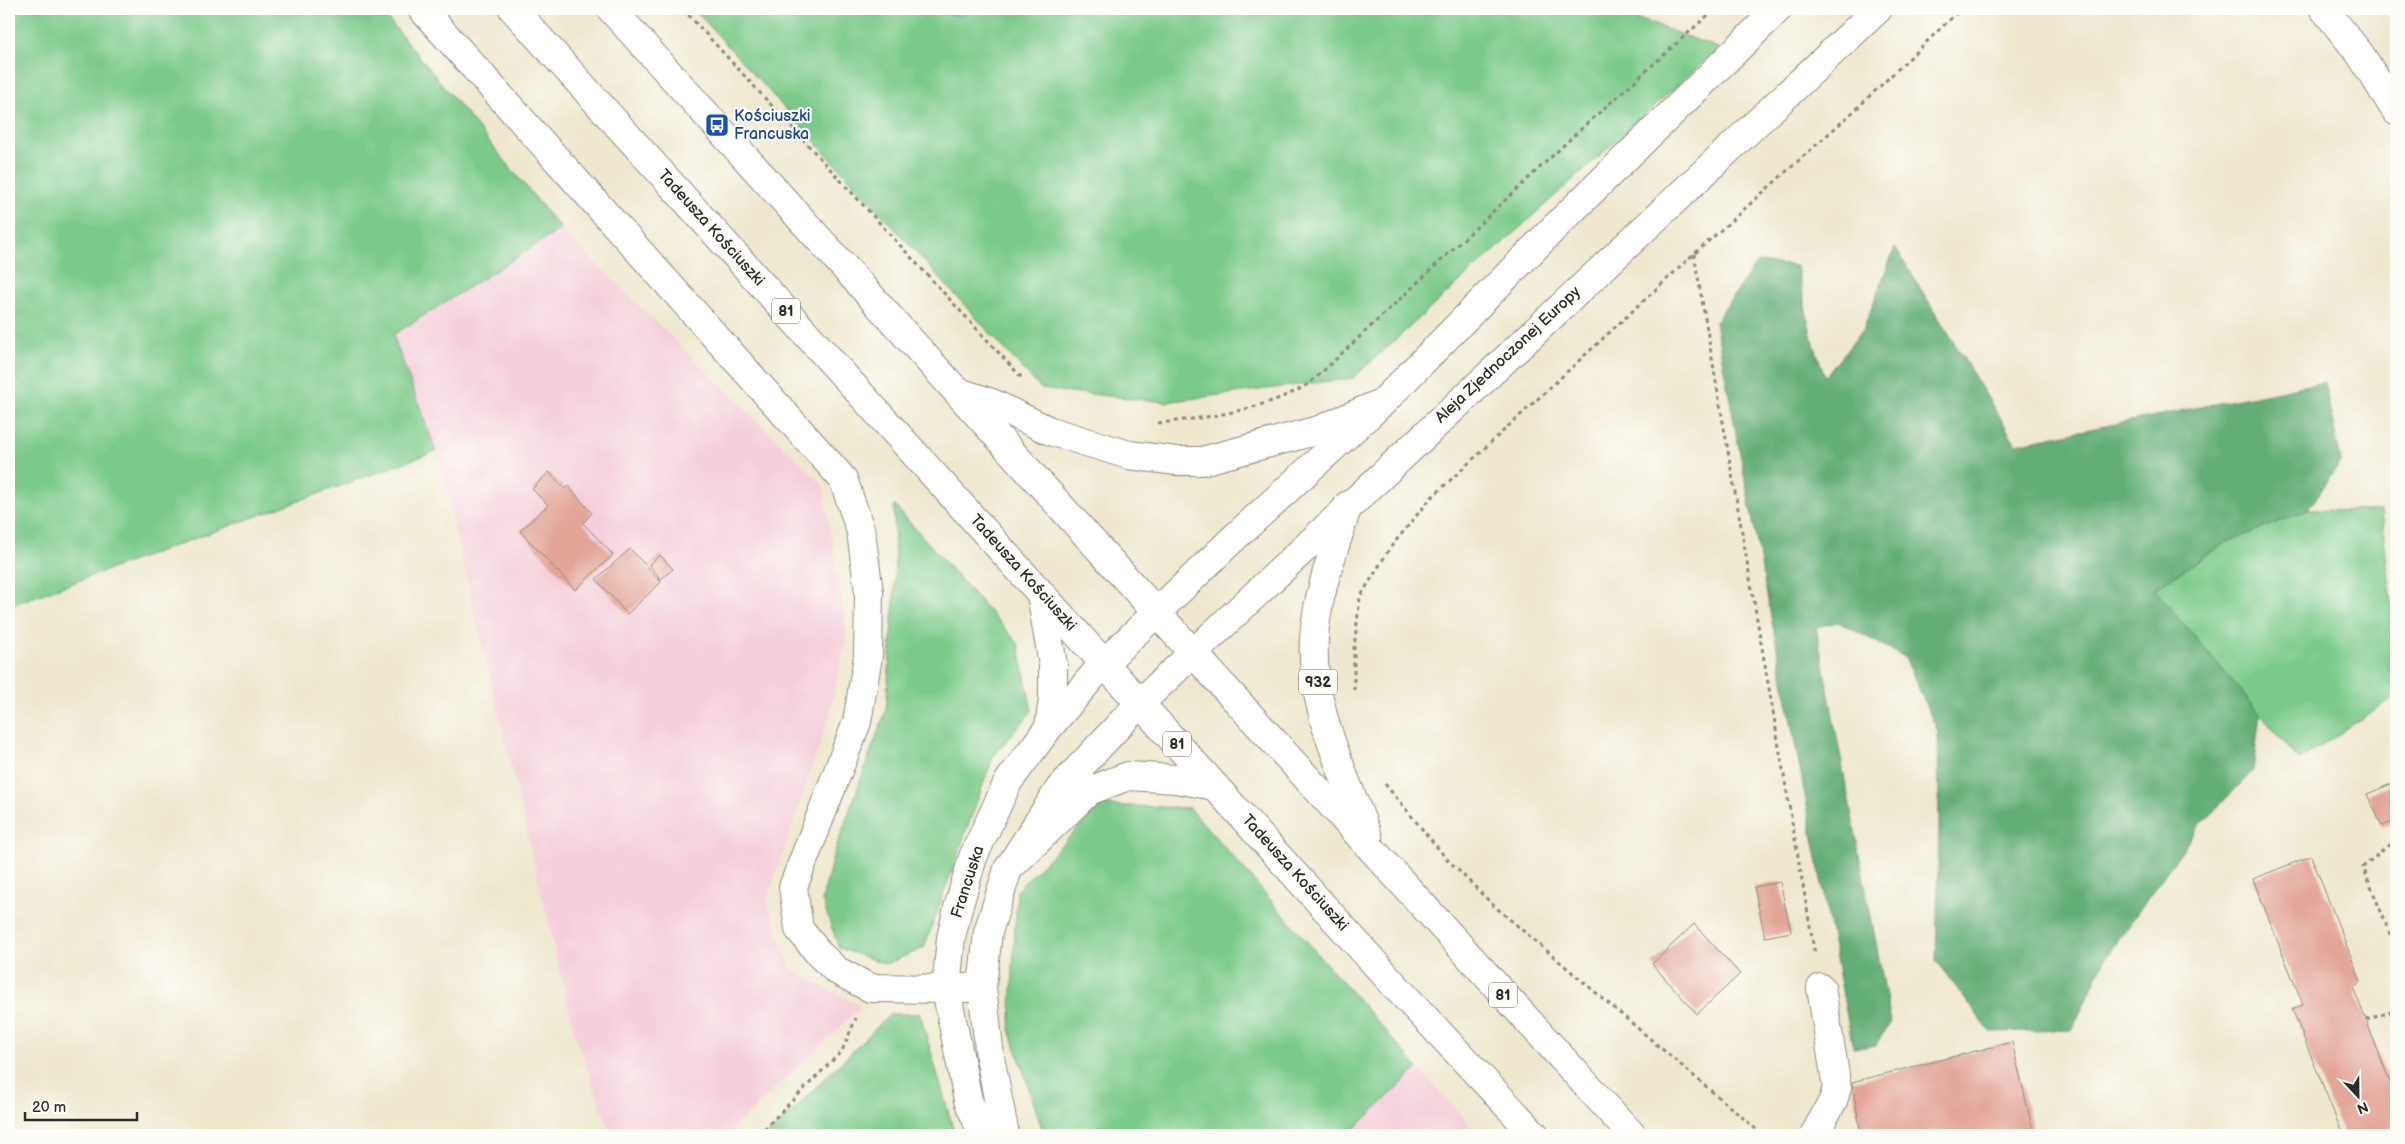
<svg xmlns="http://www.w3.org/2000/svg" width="2405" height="1144" font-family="'Balsamiq Sans',sans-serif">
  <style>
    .built { fill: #f5cfdb }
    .green { fill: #7bca8a; stroke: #537a5a }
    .forest { fill: #64ae76; stroke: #486c50 }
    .water { fill: #5dcad2; stroke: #447a7e }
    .building { fill: #e3a598 }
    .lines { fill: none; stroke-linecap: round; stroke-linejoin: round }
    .service-casing { stroke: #8d8a7d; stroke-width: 20 }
    .minor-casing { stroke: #8d8a7d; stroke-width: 30 }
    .secondary-casing { stroke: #8d8a7d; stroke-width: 30 }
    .primary-casing { stroke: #8d8a7d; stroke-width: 30 }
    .path { stroke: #8d8a7d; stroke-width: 3; stroke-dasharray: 4 4; stroke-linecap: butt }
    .service { stroke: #fff; stroke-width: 18 }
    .minor { stroke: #fff; stroke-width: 28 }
    .secondary { stroke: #fff; stroke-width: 28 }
    .primary { stroke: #fff; stroke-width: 28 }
    .labels { text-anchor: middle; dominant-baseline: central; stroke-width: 4.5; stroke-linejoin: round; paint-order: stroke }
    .shield { fill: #fdfcf7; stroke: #6a6a68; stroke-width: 1 }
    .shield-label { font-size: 15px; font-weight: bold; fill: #2b2b2b }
    .transit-label { font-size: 16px; fill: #164399; stroke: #fdfcf7; text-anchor: start }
    .street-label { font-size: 16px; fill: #2b2b2b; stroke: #fdfcf7 }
  </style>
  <rect width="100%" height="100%" fill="#fdfcf7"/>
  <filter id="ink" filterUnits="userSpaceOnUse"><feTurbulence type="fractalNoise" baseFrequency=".02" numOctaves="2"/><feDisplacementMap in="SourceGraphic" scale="10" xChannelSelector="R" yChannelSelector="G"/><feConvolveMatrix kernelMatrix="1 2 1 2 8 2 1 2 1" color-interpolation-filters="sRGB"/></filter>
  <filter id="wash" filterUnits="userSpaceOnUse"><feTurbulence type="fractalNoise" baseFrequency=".0096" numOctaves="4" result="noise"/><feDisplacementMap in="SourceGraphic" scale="20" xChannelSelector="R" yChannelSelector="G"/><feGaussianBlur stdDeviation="1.12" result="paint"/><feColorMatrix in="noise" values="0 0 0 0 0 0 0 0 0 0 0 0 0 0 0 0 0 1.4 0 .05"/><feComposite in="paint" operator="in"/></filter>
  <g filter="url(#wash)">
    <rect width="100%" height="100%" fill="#efe8cf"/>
    <path class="built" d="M 561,229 L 823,485 L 847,635 L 829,717 L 767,900 L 791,969 L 861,1007 L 726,1135 L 611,1135 L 575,1034 L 436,451 L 393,335 Z
      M 1418,1068 L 1479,1135 L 1348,1135 Z"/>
    <path class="green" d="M 9,9 L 380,9 L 561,229 L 393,335 L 436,451 L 9,606 Z
      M 694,9 L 1594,9 L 1641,20 L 1719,48 L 1353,378 L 1165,402 L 1041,389 Z
      M 894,505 L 1018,643 L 1032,711 L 993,757 L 924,948 L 886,964 L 839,948 L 822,900 L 833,856 L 886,710 L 895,584 Z
      M 2308,510 L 2381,511 L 2396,639 L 2396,696 L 2299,760 L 2154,589 L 2227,542 Z
      M 1101,805 L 1190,808 L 1418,1068 L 1348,1135 L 1044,1135 L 1010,1030 L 1017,890 Z
      M 890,1014 L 920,1014 L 955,1135 L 768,1135 Z"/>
    <path class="forest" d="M 1895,247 L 2016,444 L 2324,382 L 2341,461 L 2308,510 L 2227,542 L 2154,589 L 2260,714 L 2253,771 L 2200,825 L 2106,957 L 2072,1030 L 1990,1032 L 1936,961 L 1939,830 L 1938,732 L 1905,657 L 1838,622 L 1816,627 L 1891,1022 L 1875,1046 L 1853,1048 L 1715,322 L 1757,262 L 1797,266 L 1811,335 L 1825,377 L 1863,330 Z"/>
    <path class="water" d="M 921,9 L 983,9 L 958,16 Z"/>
    <g id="blocks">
      <path class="building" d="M 549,472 L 565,489 L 568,486 L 592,513 L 583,523 L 613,555 L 575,590 L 520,531 L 548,505 L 532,489 Z
        M 630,549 L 661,582 L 627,614 L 596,579 Z
        M 660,555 L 673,569 L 661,579 L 649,565 Z
        M 2396,782 L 2396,821 L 2382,826 L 2367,794 Z
        M 2311,856 L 2361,982 L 2353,987 L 2396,1097 L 2395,1120 L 2396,1135 L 2343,1135 L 2292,1009 L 2303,1005 L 2253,879 Z
        M 1780,882 L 1791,932 L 1765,937 L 1754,887 Z
        M 1694,924 L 1740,974 L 1697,1014 L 1652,964 Z
        M 2012,1042 L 2034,1135 L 1861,1135 L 1852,1082 Z"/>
    </g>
  </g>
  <g filter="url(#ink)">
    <use href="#blocks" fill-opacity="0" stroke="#8d8a7d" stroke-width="1"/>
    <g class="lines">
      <g class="service-casing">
        <path id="service" d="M 2380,85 L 2396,78"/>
      </g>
      <g class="minor-casing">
        <path id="minor" d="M 422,9 L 843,479 L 861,532 L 869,592 L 868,656 L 857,722 L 793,887 L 799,929 L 820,955 L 836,970 L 870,988 L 946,989 L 982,987
          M 2324,9 L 2360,54 L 2396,111
          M 983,1135 L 968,1100 L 946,989 L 951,938 L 958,908 L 973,857 L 1008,782 L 1049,727 L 1104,663
          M 1005,1135 L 990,1057 L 982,987 L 988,932 L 1008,869 L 1060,788 L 1140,703
          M 1814,1135 L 1833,1101 L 1837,1088 L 1821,988"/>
      </g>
      <g class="secondary-casing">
        <path id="secondary" d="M 1104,663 L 1235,537 L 1383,402 L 1555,227 L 1778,9
          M 1140,703 L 1878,9"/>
      </g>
      <g class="primary-casing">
        <path id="primary" d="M 513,9 L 1398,989 L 1535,1135
          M 611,9 C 952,384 1289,762 1632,1135
          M 962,393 L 992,403 L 1050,431 L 1129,455 L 1177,461 L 1202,461 L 1319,430 L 1383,402
          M 1348,505 C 1336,545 1320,585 1315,627 C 1306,700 1343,771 1368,837
          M 1041,594 L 1053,665 L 1053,699 L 1049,727
          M 1008,869 L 1089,791 L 1128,776 L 1176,779 L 1215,786"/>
      </g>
      <path class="path" d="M 683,9 L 1022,378
        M 1694,254 L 1815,955
        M 1158,423 C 1207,418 1256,411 1300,389 C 1313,382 1325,369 1336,359 L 1581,129 L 1715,9
        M 2396,492 L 2394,497 L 2396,523
        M 1354,690 L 1354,648 L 1360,597 L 1390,548 L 1431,498 L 1694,254 L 1853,112 L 1961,9
        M 1385,784 L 1446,858 L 1493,905 L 1763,1135
        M 2396,839 L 2363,867 L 2396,949
        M 2366,1020 L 2396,1010
        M 2392,1088 L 2396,1086
        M 758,1135 L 842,1051 L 856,1018"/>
      <use href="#service" class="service"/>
      <use href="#minor" class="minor"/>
      <use href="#secondary" class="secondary"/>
      <use href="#primary" class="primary"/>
    </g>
  </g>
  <defs>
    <g id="bus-square" transform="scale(1.25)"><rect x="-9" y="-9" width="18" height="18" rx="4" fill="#1a4fb4" stroke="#fdfcf7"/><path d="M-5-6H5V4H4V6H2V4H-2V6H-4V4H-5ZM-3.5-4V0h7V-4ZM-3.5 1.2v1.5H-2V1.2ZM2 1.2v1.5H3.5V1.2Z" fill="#fff"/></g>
  </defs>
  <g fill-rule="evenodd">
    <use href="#bus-square" x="717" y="125"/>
  </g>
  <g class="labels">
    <g class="shield">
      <rect x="772" y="298.5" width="28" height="25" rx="4"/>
      <rect x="1299" y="669.5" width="38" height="25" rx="4"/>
      <rect x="1163" y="731.5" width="28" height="25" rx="4"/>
      <rect x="1489" y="982.5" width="28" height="25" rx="4"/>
    </g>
    <g class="shield-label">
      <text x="786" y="311">81</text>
      <text x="1318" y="682">932</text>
      <text x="1177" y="744">81</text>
      <text x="1503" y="995">81</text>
    </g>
    <g class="transit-label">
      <text x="734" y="116">Kościuszki<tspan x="734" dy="18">Francuska</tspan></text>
    </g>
    <g class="street-label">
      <text transform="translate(711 228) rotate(48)">Tadeusza Kościuszki</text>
      <text transform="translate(1508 355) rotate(-43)">Aleja Zjednoczonej Europy</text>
      <text transform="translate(1023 573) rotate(48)">Tadeusza Kościuszki</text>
      <text transform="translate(1295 873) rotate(48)">Tadeusza Kościuszki</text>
      <text transform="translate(968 882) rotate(-72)">Francuska</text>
    </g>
  </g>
  <rect width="2405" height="1144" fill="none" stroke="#fdfcf7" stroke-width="30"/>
  <g transform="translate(2358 1096) rotate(158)" stroke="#fdfcf7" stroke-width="4" paint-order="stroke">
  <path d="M0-4L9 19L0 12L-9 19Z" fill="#2b2b2b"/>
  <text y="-8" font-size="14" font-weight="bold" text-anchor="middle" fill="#2b2b2b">N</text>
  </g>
  <path d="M25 1112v8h112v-8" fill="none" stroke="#2b2b2b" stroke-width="2.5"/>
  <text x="32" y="1112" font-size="15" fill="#2b2b2b" stroke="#fdfcf7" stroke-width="4" paint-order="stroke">20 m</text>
</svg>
